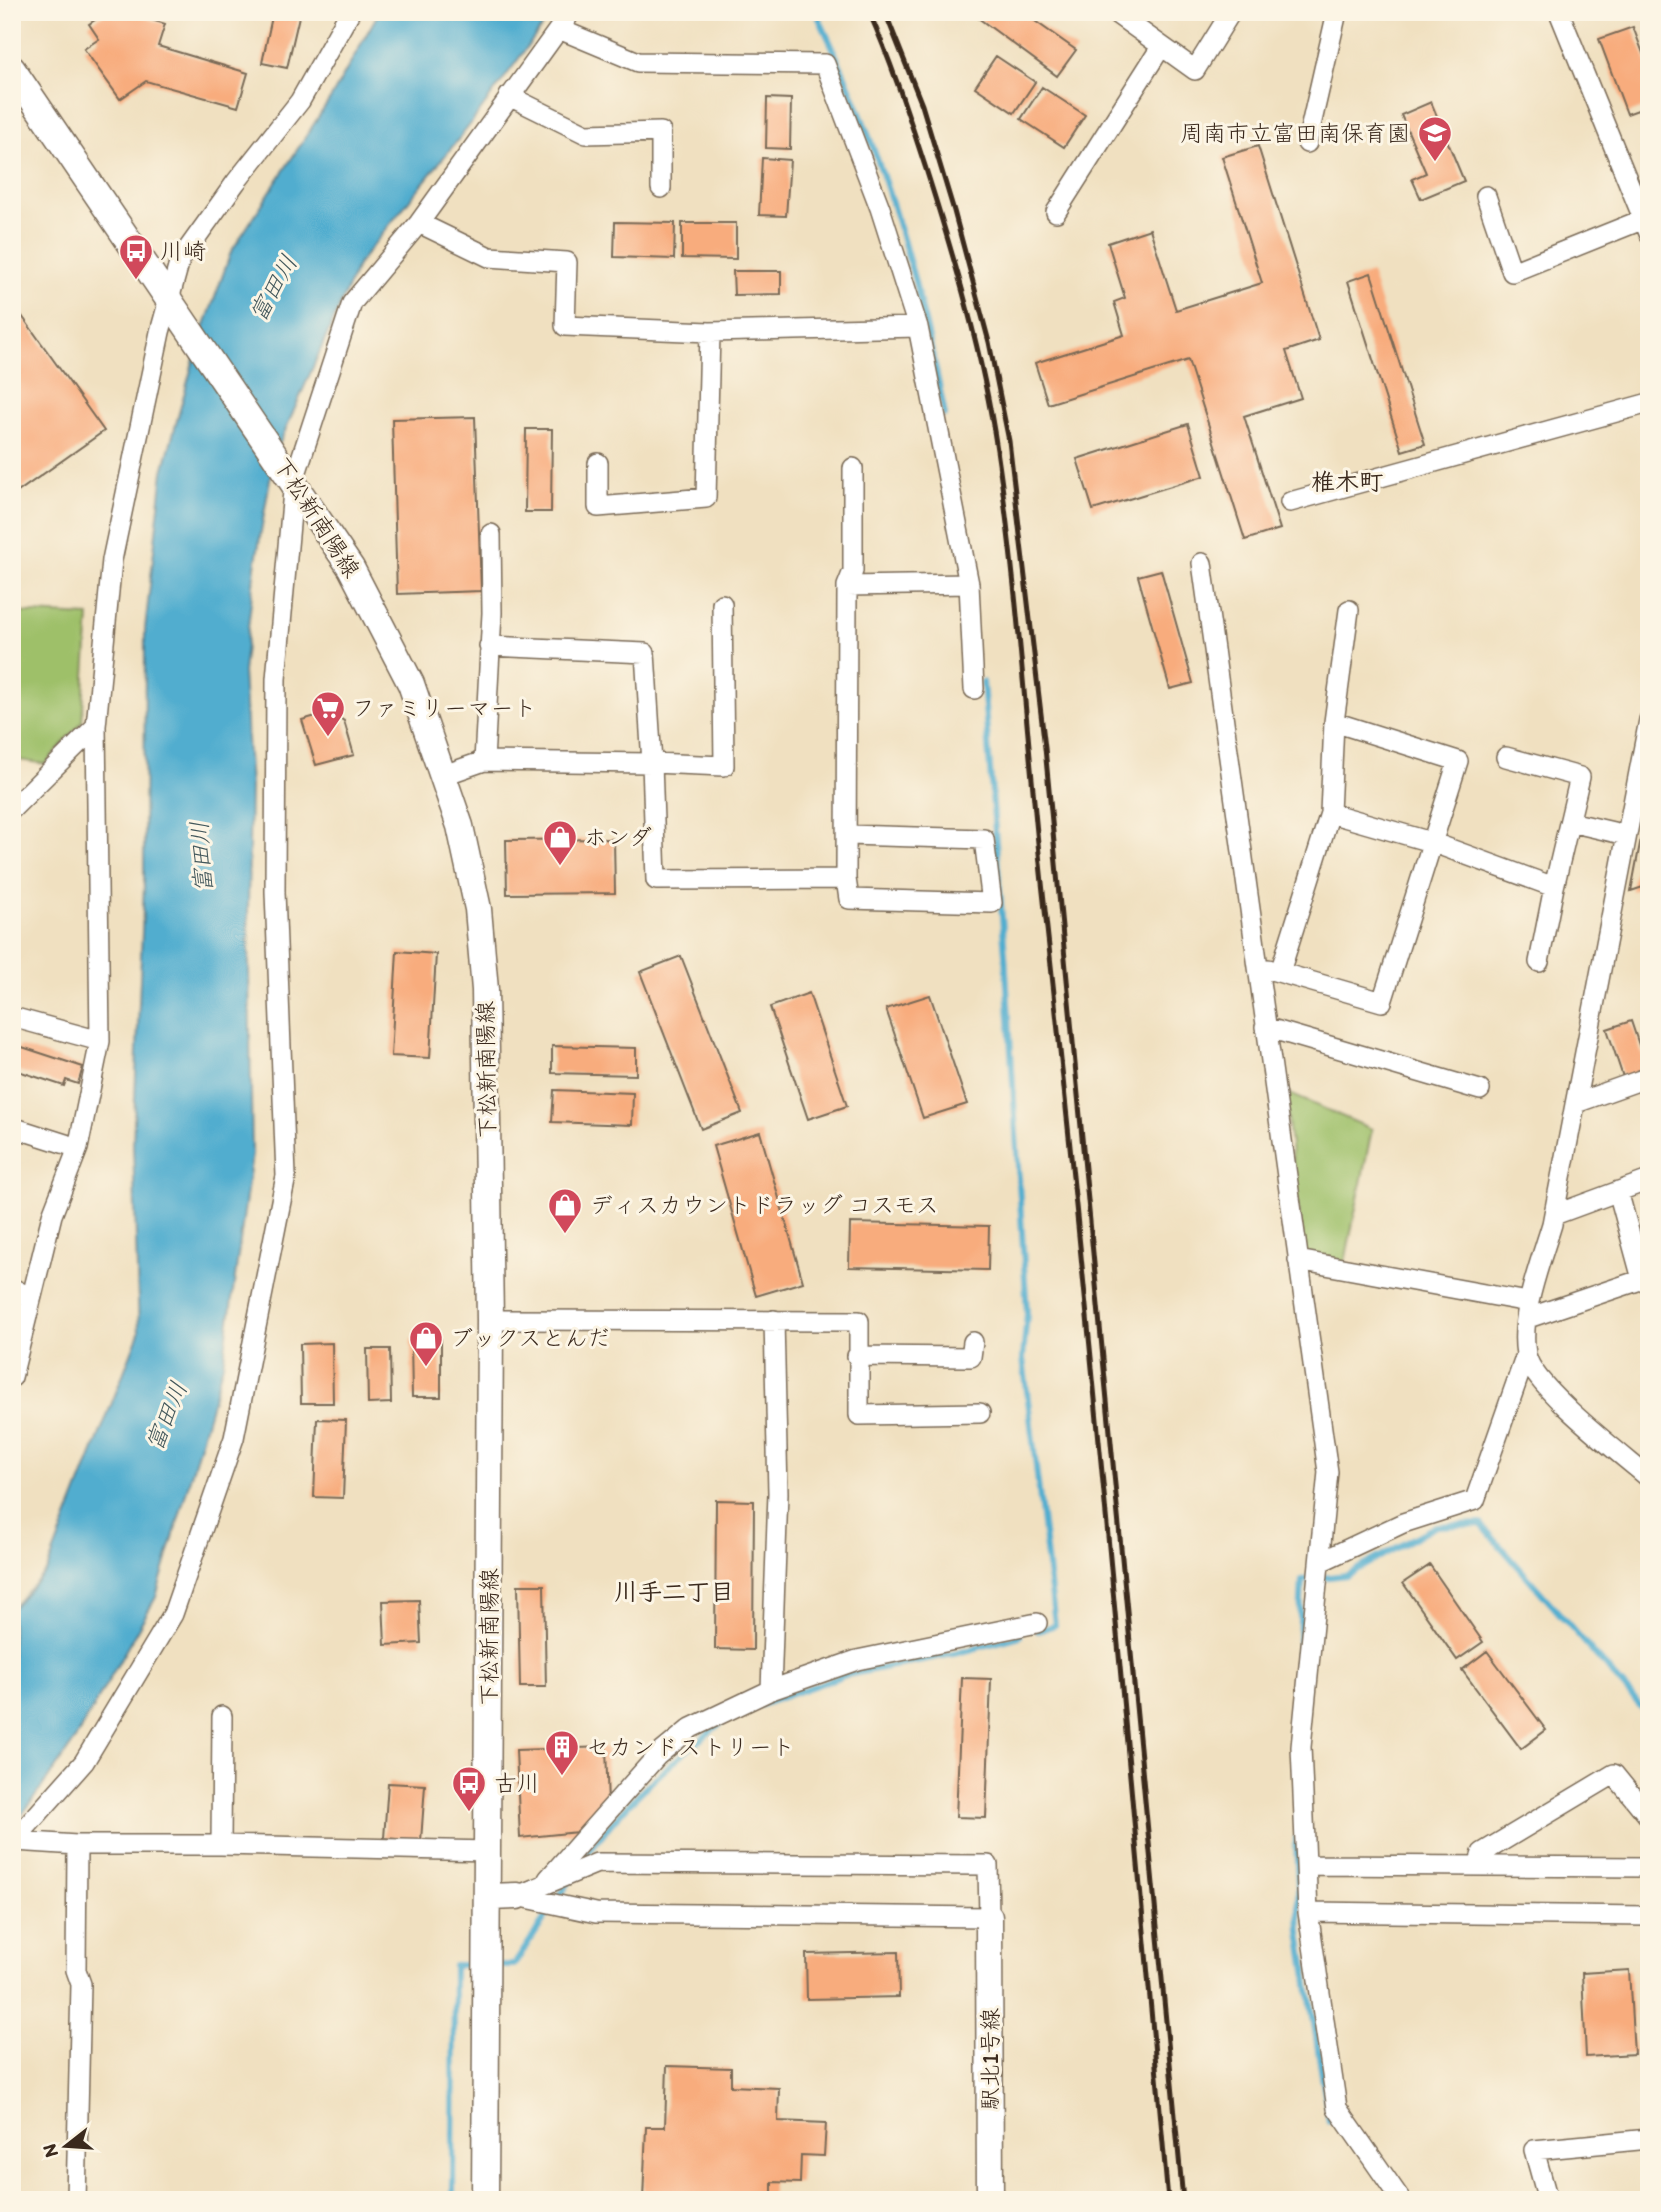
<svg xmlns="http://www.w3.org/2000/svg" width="1661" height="2212" font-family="Itim,'Klee One',sans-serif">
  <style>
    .green { fill: #9ec069; stroke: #6c7544; stroke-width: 2 }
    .water { fill: #51adcf; stroke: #466c76; stroke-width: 2 }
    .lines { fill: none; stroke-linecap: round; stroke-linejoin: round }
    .stream { stroke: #51adcf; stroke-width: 6 }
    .building { fill: #f8ac7d }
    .street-casing { stroke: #7a6a57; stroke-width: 22 }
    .secondary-casing { stroke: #7a6a57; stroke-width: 29 }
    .street { stroke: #fff; stroke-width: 19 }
    .secondary { stroke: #fff; stroke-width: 26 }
    .rail { stroke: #3b2a1e; stroke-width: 5 }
    .labels { text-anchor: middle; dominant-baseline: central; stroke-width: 6; stroke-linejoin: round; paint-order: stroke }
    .poi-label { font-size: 23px; fill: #3b2a1e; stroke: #fcf5e5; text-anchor: start }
    .street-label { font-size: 23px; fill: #3b2a1e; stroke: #fcf5e5 }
    .water-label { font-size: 24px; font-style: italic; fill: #43585c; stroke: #fcf5e5 }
    .neighbourhood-label { font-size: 24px; font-weight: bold; fill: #3b2a1e; stroke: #fcf5e5 }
  </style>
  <rect width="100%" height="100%" fill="#fcf5e5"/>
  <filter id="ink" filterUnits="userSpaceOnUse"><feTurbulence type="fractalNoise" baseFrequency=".0143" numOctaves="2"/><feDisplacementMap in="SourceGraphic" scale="14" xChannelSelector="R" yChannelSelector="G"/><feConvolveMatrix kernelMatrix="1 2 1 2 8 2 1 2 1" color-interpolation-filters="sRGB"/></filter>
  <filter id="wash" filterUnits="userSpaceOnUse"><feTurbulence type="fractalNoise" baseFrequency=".00686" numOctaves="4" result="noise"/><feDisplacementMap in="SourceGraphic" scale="28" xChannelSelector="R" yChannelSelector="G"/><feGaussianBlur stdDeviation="1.57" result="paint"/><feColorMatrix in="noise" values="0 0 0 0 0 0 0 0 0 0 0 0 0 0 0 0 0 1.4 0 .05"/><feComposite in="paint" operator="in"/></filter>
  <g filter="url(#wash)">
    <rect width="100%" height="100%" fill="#f0e0c0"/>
    <path class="green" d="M 12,612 L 89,616 L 82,722 L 45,764 L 12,759 Z
      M 1285,1092 L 1372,1129 L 1345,1262 L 1303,1254 Z"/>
    <path class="water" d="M 379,12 L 553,12 L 469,126 L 358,264 L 274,456 L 255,567 L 243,672 L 250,787 L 248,910 L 252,1154 L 223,1364 L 156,1597 L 73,1743 L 12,1829 L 12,1609 L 47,1570 L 139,1333 L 133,1145 L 144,885 L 145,629 L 163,471 L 197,348 L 231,252 L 332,96 Z"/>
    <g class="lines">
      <path class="stream" d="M 816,12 C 878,139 919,277 945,415
        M 983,682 L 1005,954 L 1027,1313 L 1023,1358 L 1055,1625 L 1038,1631
        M 761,1705 L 842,1676 L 958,1653 L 1020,1636
        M 1295,1722 L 1302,1580 L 1347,1575 L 1436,1526 L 1481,1524 L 1649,1716
        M 1296,1838 L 1300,1932 L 1329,2121
        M 582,1862 C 620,1805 670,1764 722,1722
        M 494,1965 L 514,1965 L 571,1879
        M 453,2200 L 454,1965 L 480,1965"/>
    </g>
    <g id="blocks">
      <path class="building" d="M 107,12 L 126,12 L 165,24 L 158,46 L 248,73 L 238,107 L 146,81 L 120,99 L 84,49 L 99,39 L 89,24 Z
        M 273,12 L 300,12 L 287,68 L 262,63 Z
        M 970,12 L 1022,12 L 1076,50 L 1057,76 Z
        M 1633,27 L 1649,69 L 1649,106 L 1627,114 L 1599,39 Z
        M 996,56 L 1035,82 L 1014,113 L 975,87 Z
        M 1042,87 L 1085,115 L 1064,147 L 1021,119 Z
        M 767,98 L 791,99 L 790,149 L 766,148 Z
        M 1431,102 L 1464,181 L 1421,199 L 1412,179 L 1426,173 L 1401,115 Z
        M 1258,146 L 1319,340 L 1286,351 L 1301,398 L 1244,416 L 1280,529 L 1245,540 L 1188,360 L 1048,404 L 1035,363 L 1124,335 L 1114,302 L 1125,298 L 1108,243 L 1150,229 L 1176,310 L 1262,283 L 1222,157 Z
        M 762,158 L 790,160 L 786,216 L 759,215 Z
        M 615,222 L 675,223 L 674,259 L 614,257 Z
        M 682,223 L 736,223 L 736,259 L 682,258 Z
        M 733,271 L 781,271 L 781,294 L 734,295 Z
        M 1371,273 L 1425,444 L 1402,451 L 1348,281 Z
        M 12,302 L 104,431 L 12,496 Z
        M 475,417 L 481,591 L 397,594 L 392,419 Z
        M 1188,424 L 1204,476 L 1093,510 L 1077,459 Z
        M 526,429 L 552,429 L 551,512 L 525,512 Z
        M 1161,570 L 1193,683 L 1170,689 L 1138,576 Z
        M 330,712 L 344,721 L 354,755 L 316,765 L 302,720 Z
        M 1642,833 L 1649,835 L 1649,885 L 1631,891 Z
        M 614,839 L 615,893 L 507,894 L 506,840 Z
        M 397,951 L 436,954 L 430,1058 L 391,1056 Z
        M 681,956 L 742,1113 L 701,1129 L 640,972 Z
        M 809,993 L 847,1106 L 808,1119 L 770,1007 Z
        M 930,995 L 967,1104 L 923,1118 L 886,1009 Z
        M 1631,1021 L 1647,1069 L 1623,1077 L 1607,1029 Z
        M 19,1046 L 83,1067 L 78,1084 L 66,1080 L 64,1086 L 12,1069 L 12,1054 L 16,1055 Z
        M 552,1046 L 636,1048 L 636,1075 L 552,1073 Z
        M 554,1090 L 633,1093 L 632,1125 L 552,1122 Z
        M 760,1132 L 803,1282 L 756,1296 L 713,1146 Z
        M 850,1223 L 989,1226 L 988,1270 L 849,1267 Z
        M 411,1339 L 441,1339 L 441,1397 L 412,1397 Z
        M 332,1343 L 333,1403 L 301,1403 L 300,1344 Z
        M 367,1349 L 390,1349 L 391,1403 L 368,1404 Z
        M 317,1419 L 346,1420 L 343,1498 L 314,1497 Z
        M 716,1500 L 754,1501 L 753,1650 L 715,1649 Z
        M 1430,1565 L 1483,1642 L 1457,1660 L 1403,1583 Z
        M 518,1585 L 544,1585 L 546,1687 L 520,1687 Z
        M 419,1600 L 421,1643 L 385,1645 L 383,1601 Z
        M 1487,1651 L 1546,1730 L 1521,1749 L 1462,1670 Z
        M 962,1678 L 991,1679 L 986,1818 L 956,1817 Z
        M 606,1747 L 608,1805 L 587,1831 L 520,1838 L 516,1750 Z
        M 388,1783 L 425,1785 L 421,1841 L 384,1838 Z
        M 898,1952 L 899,1997 L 807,1999 L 806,1954 Z
        M 1629,1970 L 1634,2054 L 1586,2057 L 1582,1973 Z
        M 667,2066 L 731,2068 L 731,2086 L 779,2088 L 778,2121 L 826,2123 L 824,2156 L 801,2155 L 800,2183 L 772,2182 L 772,2200 L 643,2200 L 646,2127 L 665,2127 Z"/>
    </g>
  </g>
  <g filter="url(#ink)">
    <use href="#blocks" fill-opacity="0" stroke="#7a6a57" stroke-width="2"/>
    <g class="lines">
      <g class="street-casing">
        <path id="street" d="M 1114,12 L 1195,70 L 1231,12
          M 1559,12 L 1649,233
          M 559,29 L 638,62 L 825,64 L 880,208 L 918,327 L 969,584 L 847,586 L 846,879 L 849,899 L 992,903 L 984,839 L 848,835
          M 509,96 L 586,134 L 661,132 L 661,188
          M 1307,143 L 1337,12
          M 1486,196 L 1512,272 L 1644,219
          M 1056,212 L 1161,47
          M 419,223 L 489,257 L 567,262 L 565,326 L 710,332 L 918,327
          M 598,463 L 598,507 L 706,498 L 710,332
          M 1290,502 L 1649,403
          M 1202,563 L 1328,1472 L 1301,1747 L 1308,1912 L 1337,2108 L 1401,2200
          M 969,584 L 974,689
          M 847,586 L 853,571 L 853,468
          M 489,646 L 645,653 L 652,763 L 724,766 L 722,604
          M 1649,720 L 1552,1224 C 1541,1261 1519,1315 1526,1354 C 1531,1386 1621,1454 1649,1478
          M 484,761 L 492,613 L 491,534
          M 444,775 L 484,761 L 652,763 L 656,880 L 846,879
          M 12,809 L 96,726
          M 1330,813 L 1334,722 L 1349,610
          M 1570,822 L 1626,835
          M 1539,962 L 1554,887
          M 1268,969 L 1382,1002 L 1458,761 L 1334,722
          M 1280,972 L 1330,813 L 1431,842 L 1554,887 L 1580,777 L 1506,757
          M 12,1017 L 100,1041
          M 1265,1027 L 1480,1090
          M 1576,1103 L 1649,1077
          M 12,1127 L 78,1148
          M 1618,1191 L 1642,1279
          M 1554,1215 L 1649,1180
          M 1298,1260 L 1528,1302
          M 12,1288 L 31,1298
          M 1528,1318 L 1649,1277
          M 490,1320 L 859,1321 L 859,1415 L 980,1413
          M 857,1356 L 971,1357 L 973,1342
          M 12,1377 L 52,1215 L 78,1148 L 100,1041 L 96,726 L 112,560 L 160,332 L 180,260 L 236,182 L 300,101 L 350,12
          M 1320,1562 L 1403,1523 L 1475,1500 L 1526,1355
          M 771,1690 L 778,1493 L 774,1320
          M 15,1841 L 77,1845 L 221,1845 L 489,1851
          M 12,1843 L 84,1762 L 173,1614 L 234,1438 L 286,1176 L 275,892 L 276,679 L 294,480 L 352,303 L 419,223 L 571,12
          M 221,1845 L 222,1716
          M 597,1863 L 988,1865 L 989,1917 L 596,1913 L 517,1896 Z
          M 1307,1865 L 1649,1867
          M 1478,1866 L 1482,1853 L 1614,1774 L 1649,1817
          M 548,1879 L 657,1756 L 691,1728 L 771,1690 L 857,1660 L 1037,1623
          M 1308,1912 L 1649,1916
          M 76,2200 L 81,1984 L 76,1970 L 77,1845
          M 1548,2200 L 1534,2150 L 1649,2139"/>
      </g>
      <g class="secondary-casing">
        <path id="secondary" d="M 12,69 L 351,568 L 411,684 L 460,826 L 478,909 L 485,990 L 490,1320 L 485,2200
          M 489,1897 L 517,1896
          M 989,1917 L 990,2200"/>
      </g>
      <use href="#street" class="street"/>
      <use href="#secondary" class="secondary"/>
      <path class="rail" d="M 869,12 C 892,63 909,117 926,169 C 955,260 983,355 997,450 C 1019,596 1027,745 1043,892 C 1091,1327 1129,1764 1168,2200
        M 885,12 L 922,105 L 954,211 L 989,342 L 1009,441 L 1045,748 L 1183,2200"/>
    </g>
  </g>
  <defs>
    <g id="school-pin" transform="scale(1.75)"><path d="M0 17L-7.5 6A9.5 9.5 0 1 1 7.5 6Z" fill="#d1495b" stroke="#fcf5e5"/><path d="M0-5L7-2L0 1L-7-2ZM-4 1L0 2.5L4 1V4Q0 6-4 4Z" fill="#fff"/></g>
    <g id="bus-pin" transform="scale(1.75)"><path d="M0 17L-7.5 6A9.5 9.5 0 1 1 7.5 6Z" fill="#d1495b" stroke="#fcf5e5"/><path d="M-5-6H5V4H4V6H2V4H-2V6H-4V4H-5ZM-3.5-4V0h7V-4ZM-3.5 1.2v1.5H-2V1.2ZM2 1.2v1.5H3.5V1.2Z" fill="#fff"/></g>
    <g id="supermarket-pin" transform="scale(1.75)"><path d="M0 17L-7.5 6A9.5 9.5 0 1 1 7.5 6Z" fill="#d1495b" stroke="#fcf5e5"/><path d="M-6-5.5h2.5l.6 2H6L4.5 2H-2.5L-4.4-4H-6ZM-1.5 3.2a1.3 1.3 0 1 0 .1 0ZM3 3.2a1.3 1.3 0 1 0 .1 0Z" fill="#fff"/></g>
    <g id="shop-pin" transform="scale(1.75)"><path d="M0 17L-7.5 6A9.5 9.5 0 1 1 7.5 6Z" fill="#d1495b" stroke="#fcf5e5"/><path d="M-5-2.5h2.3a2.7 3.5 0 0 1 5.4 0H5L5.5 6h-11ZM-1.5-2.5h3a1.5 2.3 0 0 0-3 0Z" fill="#fff"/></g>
    <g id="building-pin" transform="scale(1.75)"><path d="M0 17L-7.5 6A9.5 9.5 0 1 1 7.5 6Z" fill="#d1495b" stroke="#fcf5e5"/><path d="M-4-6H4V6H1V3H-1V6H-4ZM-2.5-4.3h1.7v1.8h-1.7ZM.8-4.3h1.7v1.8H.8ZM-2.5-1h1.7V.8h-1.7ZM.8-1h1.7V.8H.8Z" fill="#fff"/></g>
  </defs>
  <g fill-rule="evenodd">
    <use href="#school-pin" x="1435" y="133"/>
    <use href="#bus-pin" x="136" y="251"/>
    <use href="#supermarket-pin" x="328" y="708"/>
    <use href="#shop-pin" x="560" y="837"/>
    <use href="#shop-pin" x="565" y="1205"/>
    <use href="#shop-pin" x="426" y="1338"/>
    <use href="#building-pin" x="562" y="1747"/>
    <use href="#bus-pin" x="469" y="1783"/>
  </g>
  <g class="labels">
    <g class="poi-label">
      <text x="1410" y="133" text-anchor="end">周南市立富田南保育園</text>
      <text x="160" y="251">川崎</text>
      <text x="352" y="708">ファミリーマート</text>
      <text x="584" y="837">ホンダ</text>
      <text x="590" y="1205">ディスカウントドラッグ コスモス</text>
      <text x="450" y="1338">ブックスとんだ</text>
      <text x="586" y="1747">セカンドストリート</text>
      <text x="494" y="1783">古川</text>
    </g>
    <g class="street-label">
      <text transform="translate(317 517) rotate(57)">下松新南陽線</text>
      <text transform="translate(486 1070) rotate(-91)">下松新南陽線</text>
      <text transform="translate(489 1637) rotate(-90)">下松新南陽線</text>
      <text transform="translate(990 2059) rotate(-90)">駅北1号線</text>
    </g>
    <g class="water-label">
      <text transform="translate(273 288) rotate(-61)">富田川</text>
      <text transform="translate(201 857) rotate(-94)">富田川</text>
      <text transform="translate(166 1416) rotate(-68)">富田川</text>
    </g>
    <g class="neighbourhood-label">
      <text x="1347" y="481">椎木町</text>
      <text x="674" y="1591">川手二丁目</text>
    </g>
  </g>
  <rect width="1661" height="2212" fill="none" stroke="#fcf5e5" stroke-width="42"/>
  <g transform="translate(66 2146) rotate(253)" stroke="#fcf5e5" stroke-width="5" paint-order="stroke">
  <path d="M0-5L12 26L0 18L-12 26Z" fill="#3b2a1e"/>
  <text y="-10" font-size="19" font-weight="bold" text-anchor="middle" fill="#3b2a1e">N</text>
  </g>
</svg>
